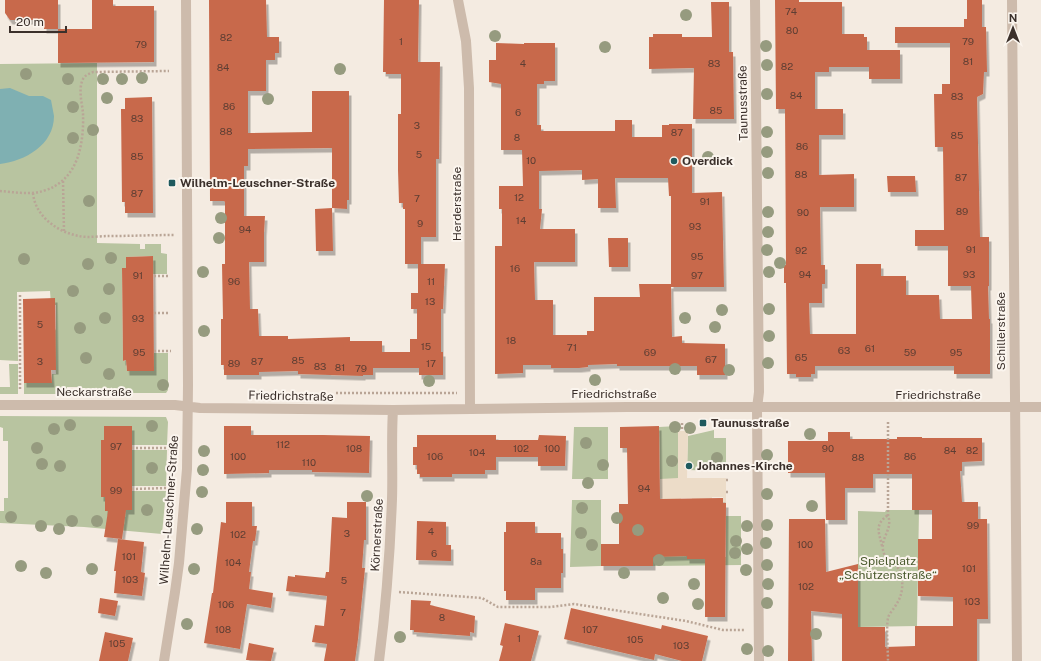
<svg xmlns="http://www.w3.org/2000/svg" width="1041" height="661" font-family="'Public Sans',sans-serif">
  <style>
    .green { fill: #b8c4a0 }
    .plaza { fill: #ecdcc8 }
    .water { fill: #7fb0b2 }
    .building { fill: #c8694b; fill-rule: evenodd; filter: url(#shadow) }
    .lines { fill: none; stroke-linecap: round; stroke-linejoin: round }
    .path { stroke: #b9a596; stroke-width: 2.5; stroke-dasharray: 2 2; stroke-linecap: butt }
    .minor { stroke: #cdbbac; stroke-width: 10 }
    .tree { fill: #969b7f }
    .poi-dot { fill: #1f5a5e; stroke: #fbf5ee; stroke-width: 1.5 }
    .labels { text-anchor: middle; dominant-baseline: central; stroke-width: 4; stroke-linejoin: round; paint-order: stroke }
    .number-label { font-size: 10px; fill: #5e3e33 }
    .street-label { font-size: 12px; fill: #3b302b; stroke: #fbf5ee }
    .poi-label { font-size: 12px; font-weight: bold; fill: #3b302b; stroke: #fbf5ee; text-anchor: start }
    .park-label { font-size: 12px; fill: #4a5a2e; stroke: #fbf5ee }
  </style>
  <defs>
    <filter id="shadow"><feDropShadow dx="2.5" dy="4.5" stdDeviation="0" flood-color="#0004"/></filter>
  </defs>
  <rect width="100%" height="100%" fill="#f4ebe1"/>
  <path class="green" d="M 97,63 L 97,243 L 140,244 L 140,249 L 145,249 L 145,244 L 161,244 L 161,253 L 167,254 L 167,274 L 153,274 L 153,256 L 126,257 L 126,268 L 122,268 L 123,361 L 126,360 L 127,371 L 154,371 L 154,353 L 168,353 L 168,390 L 166,393 L 79,393 L 78,387 L 67,387 L 67,394 L 24,394 L 24,383 L 52,383 L 52,374 L 56,374 L 53,334 L 56,329 L 56,305 L 51,305 L 50,291 L 17,292 L 18,361 L 0,360 L 0,64 Z
    M 9,364 L 18,364 L 18,394 L 0,394 L 0,387 L 10,387 Z
    M 0,416 L 166,417 L 168,422 L 167,445 L 132,445 L 132,426 L 104,426 L 104,440 L 101,440 L 101,456 L 104,456 L 104,480 L 101,480 L 101,497 L 105,497 L 105,510 L 132,510 L 132,491 L 166,491 L 162,534 L 84,527 L 0,523 L 0,511 L 4,511 L 4,498 L 8,498 L 8,441 L 3,441 L 3,428 L 0,427 Z
    M 678,426 L 678,479 L 660,479 L 659,427 Z
    M 574,427 L 608,427 L 608,479 L 572,479 Z
    M 714,430 L 714,438 L 726,438 L 726,471 L 687,470 L 688,436 Z
    M 132,450 L 167,450 L 166,486 L 132,486 Z
    M 572,500 L 601,500 L 601,566 L 570,567 Z
    M 886,510 L 919,510 L 917,626 L 858,627 L 858,511 L 885,512 Z
    M 726,516 L 741,516 L 741,565 L 653,566 L 653,545 L 687,556 L 687,559 L 711,559 L 711,557 L 726,557 Z"/>
  <path class="plaza" d="M 678,431 L 688,431 L 687,478 L 726,478 L 726,503 L 723,503 L 723,497 L 712,497 L 712,503 L 692,503 L 692,498 L 681,498 L 681,504 L 660,504 L 660,479 L 678,478 Z"/>
  <path class="water" d="M 10,88 L 29,96 L 43,96 L 51,100 C 52,105 53,111 54,116 C 54,145 25,161 0,164 L 0,89 Z"/>
  <path class="building" d="M 5,0 L 58,0 L 58,29 L 44,29 L 44,20 L 10,20 L 5,13 Z
    M 92,0 L 113,0 L 113,6 L 154,6 L 154,62 L 58,63 L 58,29 L 92,29 Z
    M 209,0 L 266,0 L 267,37 L 279,37 L 279,53 L 275,53 L 275,60 L 266,60 L 266,91 L 248,91 L 248,133 L 312,132 L 312,91 L 349,91 L 349,200 L 347,200 L 347,209 L 332,208 L 332,148 L 248,149 L 248,166 L 244,166 L 244,216 L 265,216 L 264,232 L 264,262 L 249,262 L 250,309 L 258,309 L 259,336 L 288,336 L 288,339 L 350,337 L 350,341 L 382,341 L 382,352 L 410,352 L 410,339 L 417,339 L 417,309 L 411,309 L 411,293 L 418,293 L 418,264 L 405,264 L 405,209 L 403,209 L 403,203 L 399,203 L 398,170 L 398,114 L 401,114 L 401,74 L 386,74 L 386,72 L 383,72 L 384,0 L 419,0 L 418,62 L 440,62 L 439,159 L 436,159 L 436,237 L 421,237 L 421,264 L 445,264 L 443,309 L 441,309 L 441,352 L 443,352 L 443,375 L 419,375 L 419,368 L 373,368 L 373,375 L 363,375 L 363,376 L 298,374 L 298,371 L 259,372 L 259,375 L 224,375 L 224,365 L 221,365 L 221,319 L 223,319 L 222,264 L 225,264 L 225,202 L 224,201 L 210,201 Z
    M 775,0 L 799,0 L 799,2 L 842,2 L 842,34 L 864,34 L 864,37 L 867,37 L 867,50 L 900,50 L 900,79 L 869,79 L 869,67 L 829,67 L 829,72 L 815,72 L 815,109 L 843,109 L 843,135 L 819,135 L 819,175 L 854,174 L 854,207 L 820,207 L 821,265 L 825,265 L 825,284 L 822,284 L 822,303 L 809,303 L 810,334 L 856,334 L 856,264 L 881,264 L 881,276 L 906,276 L 906,295 L 939,295 L 940,319 L 972,319 L 971,286 L 948,286 L 948,246 L 915,246 L 915,230 L 944,230 L 943,147 L 935,147 L 934,94 L 942,94 L 942,84 L 950,84 L 950,43 L 895,43 L 895,27 L 964,27 L 964,19 L 967,19 L 967,0 L 982,0 L 982,27 L 986,27 L 987,72 L 984,72 L 983,94 L 977,97 L 980,237 L 989,237 L 989,286 L 988,286 L 989,319 L 990,319 L 990,374 L 954,374 L 954,366 L 815,366 L 815,374 L 811,374 L 811,377 L 796,377 L 796,374 L 787,374 L 786,283 L 784,283 L 784,265 L 786,265 L 785,109 L 776,109 Z
    M 711,2 L 729,2 L 729,52 L 733,52 L 734,119 L 693,119 L 694,68 L 649,69 L 649,37 L 653,37 L 653,34 L 682,34 L 682,37 L 712,37 Z
    M 496,43 L 524,44 L 524,43 L 555,43 L 555,81 L 544,81 L 544,84 L 537,84 L 537,125 L 541,125 L 541,131 L 615,131 L 615,120 L 632,120 L 632,137 L 662,137 L 662,125 L 669,125 L 669,124 L 692,124 L 692,193 L 722,192 L 724,287 L 671,287 L 672,337 L 682,336 L 682,343 L 725,344 L 725,375 L 697,375 L 697,366 L 617,366 L 617,364 L 588,365 L 588,367 L 579,368 L 551,368 L 551,365 L 523,365 L 523,373 L 495,374 L 495,246 L 502,246 L 502,209 L 499,209 L 499,186 L 523,186 L 522,150 L 501,150 L 501,84 L 489,82 L 489,60 L 496,60 ZM 582,170 L 582,180 L 598,179 L 598,208 L 616,208 L 615,178 L 668,178 L 669,196 L 671,196 L 671,284 L 639,284 L 640,297 L 594,297 L 594,331 L 587,331 L 587,335 L 553,335 L 553,300 L 535,300 L 534,262 L 575,262 L 575,229 L 540,229 L 542,209 L 539,209 L 539,171 Z
    M 152,97 L 153,213 L 125,213 L 125,202 L 122,202 L 121,109 L 125,109 L 125,98 Z
    M 887,176 L 915,176 L 916,192 L 888,192 Z
    M 332,208 L 333,251 L 316,251 L 315,209 Z
    M 608,238 L 628,238 L 628,267 L 609,267 Z
    M 153,256 L 154,371 L 127,371 L 126,360 L 123,361 L 122,268 L 126,268 L 126,257 Z
    M 55,298 L 56,370 L 51,370 L 52,383 L 24,383 L 23,299 Z
    M 104,426 L 132,426 L 132,510 L 126,510 L 122,539 L 104,537 L 108,511 L 105,511 L 105,497 L 101,497 L 101,440 L 104,440 Z
    M 224,426 L 251,426 L 251,435 L 323,435 L 370,436 L 369,473 L 312,472 L 312,470 L 269,470 L 269,473 L 224,474 Z
    M 659,426 L 660,499 L 723,498 L 723,503 L 726,503 L 725,617 L 705,617 L 705,559 L 687,559 L 687,556 L 653,557 L 653,566 L 601,566 L 601,544 L 619,544 L 619,504 L 628,504 L 627,448 L 620,448 L 620,427 Z
    M 828,432 L 850,432 L 850,439 L 897,439 L 897,437 L 922,437 L 922,438 L 982,438 L 982,461 L 962,462 L 962,471 L 960,471 L 962,502 L 978,502 L 978,519 L 987,519 L 988,619 L 977,619 L 977,661 L 842,661 L 842,614 L 811,611 L 812,661 L 788,661 L 789,519 L 825,519 L 826,572 L 858,564 L 858,627 L 885,627 L 885,647 L 915,646 L 915,626 L 953,626 L 953,597 L 918,596 L 918,539 L 932,539 L 932,510 L 912,510 L 912,474 L 873,474 L 873,488 L 845,488 L 845,520 L 826,520 L 825,473 L 788,473 L 788,441 L 828,441 Z
    M 417,435 L 496,435 L 496,440 L 538,440 L 539,435 L 566,436 L 565,466 L 538,466 L 538,457 L 496,457 L 496,470 L 485,470 L 485,474 L 452,474 L 452,477 L 420,477 L 420,474 L 417,474 L 417,465 L 413,465 L 413,447 L 417,447 Z
    M 226,502 L 252,502 L 252,526 L 257,526 L 255,541 L 253,541 L 249,572 L 251,572 L 249,589 L 273,593 L 271,608 L 247,604 L 240,649 L 204,643 L 212,593 L 213,593 L 221,522 L 226,523 Z
    M 347,502 L 366,502 L 366,540 L 364,540 L 362,568 L 365,568 L 358,639 L 355,661 L 324,661 L 327,644 L 312,642 L 315,625 L 324,626 L 327,596 L 286,591 L 288,576 L 295,577 L 295,575 L 325,578 L 326,572 L 329,572 L 332,517 L 347,518 Z
    M 417,521 L 446,522 L 446,545 L 451,545 L 451,561 L 416,560 Z
    M 506,522 L 535,522 L 535,533 L 561,533 L 561,549 L 563,549 L 563,573 L 561,573 L 561,588 L 535,588 L 535,600 L 506,600 L 506,591 L 504,591 L 504,532 L 506,532 Z
    M 118,539 L 144,542 L 141,572 L 145,573 L 142,596 L 114,593 L 116,571 L 114,571 Z
    M 100,598 L 118,601 L 115,616 L 98,613 Z
    M 411,600 L 431,601 L 430,605 L 475,616 L 474,633 L 470,632 L 470,636 L 414,632 L 414,630 L 410,630 Z
    M 571,608 L 661,629 L 662,625 L 708,636 L 702,661 L 682,661 L 655,654 L 654,660 L 564,639 Z
    M 505,623 L 539,631 L 531,661 L 499,661 L 503,646 L 500,645 Z
    M 105,632 L 133,638 L 128,661 L 99,661 Z
    M 249,643 L 274,648 L 271,661 L 246,660 Z"/>
  <g class="lines">
    <path class="path" d="M 63,181 L 64,232
      M 0,191 C 13,192 30,195 43,191 C 78,181 84,145 83,113 C 82,103 78,89 83,79 C 85,75 89,74 93,72 L 169,71
      M 33,193 C 35,216 57,232 79,236 C 88,238 100,236 109,236 C 131,236 153,235 174,235
      M 154,276 L 170,276
      M 20,295 L 20,391
      M 154,313 L 170,313
      M 154,351 L 171,351
      M 336,393 L 457,393
      M 888,422 L 888,515 C 893,530 881,536 883,550 C 884,561 900,561 902,579 C 903,591 901,598 894,608 C 892,611 889,614 888,618 C 886,628 888,650 888,661
      M 682,423 L 682,431
      M 132,448 L 170,448
      M 726,480 L 730,480
      M 132,489 L 168,488
      M 726,492 L 730,492
      M 882,546 C 879,532 874,525 888,515
      M 399,592 L 482,598 L 498,607 L 551,607 L 574,604 L 686,621 L 723,630 L 744,630"/>
    <path class="minor" d="M 458,0 L 466,41 L 469,88 L 470,408
      M 755,0 L 759,392 L 757,408 L 759,661
      M 1012,0 L 1017,661
      M 0,405 L 175,405 L 200,408 L 393,410 L 627,407 L 1041,407
      M 164,661 L 175,592 L 179,563 L 187,469 L 188,385 L 186,0
      M 379,661 C 386,607 390,553 392,499 C 393,469 391,439 393,410"/>
  </g>
  <g class="tree">
    <circle cx="686" cy="15" r="6"/>
    <circle cx="495" cy="36" r="6"/>
    <circle cx="766" cy="46" r="6"/>
    <circle cx="605" cy="47" r="6"/>
    <circle cx="767" cy="65" r="6"/>
    <circle cx="340" cy="69" r="6"/>
    <circle cx="26" cy="74" r="6"/>
    <circle cx="142" cy="78" r="6"/>
    <circle cx="68" cy="79" r="6"/>
    <circle cx="103" cy="79" r="6"/>
    <circle cx="122" cy="79" r="6"/>
    <circle cx="767" cy="94" r="6"/>
    <circle cx="107" cy="98" r="6"/>
    <circle cx="268" cy="99" r="6"/>
    <circle cx="73" cy="107" r="6"/>
    <circle cx="93" cy="130" r="6"/>
    <circle cx="767" cy="132" r="6"/>
    <circle cx="73" cy="138" r="6"/>
    <circle cx="767" cy="152" r="6"/>
    <circle cx="708" cy="157" r="6"/>
    <circle cx="768" cy="173" r="6"/>
    <circle cx="89" cy="201" r="6"/>
    <circle cx="768" cy="212" r="6"/>
    <circle cx="221" cy="218" r="6"/>
    <circle cx="768" cy="232" r="6"/>
    <circle cx="219" cy="238" r="6"/>
    <circle cx="767" cy="250" r="6"/>
    <circle cx="111" cy="258" r="6"/>
    <circle cx="24" cy="259" r="6"/>
    <circle cx="780" cy="263" r="6"/>
    <circle cx="88" cy="264" r="6"/>
    <circle cx="203" cy="272" r="6"/>
    <circle cx="769" cy="272" r="6"/>
    <circle cx="109" cy="289" r="6"/>
    <circle cx="73" cy="291" r="6"/>
    <circle cx="769" cy="309" r="6"/>
    <circle cx="722" cy="310" r="6"/>
    <circle cx="105" cy="318" r="6"/>
    <circle cx="685" cy="318" r="6"/>
    <circle cx="715" cy="327" r="6"/>
    <circle cx="80" cy="328" r="6"/>
    <circle cx="204" cy="331" r="6"/>
    <circle cx="769" cy="336" r="6"/>
    <circle cx="86" cy="358" r="6"/>
    <circle cx="768" cy="363" r="6"/>
    <circle cx="675" cy="369" r="6"/>
    <circle cx="729" cy="370" r="6"/>
    <circle cx="109" cy="374" r="6"/>
    <circle cx="595" cy="380" r="6"/>
    <circle cx="429" cy="381" r="6"/>
    <circle cx="163" cy="385" r="6"/>
    <circle cx="70" cy="425" r="6"/>
    <circle cx="152" cy="426" r="6"/>
    <circle cx="675" cy="427" r="6"/>
    <circle cx="690" cy="428" r="6"/>
    <circle cx="54" cy="429" r="6"/>
    <circle cx="810" cy="434" r="6"/>
    <circle cx="586" cy="443" r="6"/>
    <circle cx="37" cy="448" r="6"/>
    <circle cx="204" cy="451" r="6"/>
    <circle cx="767" cy="455" r="6"/>
    <circle cx="717" cy="458" r="6"/>
    <circle cx="672" cy="461" r="6"/>
    <circle cx="42" cy="464" r="6"/>
    <circle cx="603" cy="465" r="6"/>
    <circle cx="60" cy="466" r="6"/>
    <circle cx="152" cy="468" r="6"/>
    <circle cx="203" cy="470" r="6"/>
    <circle cx="588" cy="483" r="6"/>
    <circle cx="202" cy="492" r="6"/>
    <circle cx="767" cy="494" r="6"/>
    <circle cx="367" cy="496" r="6"/>
    <circle cx="812" cy="506" r="6"/>
    <circle cx="582" cy="508" r="6"/>
    <circle cx="147" cy="510" r="6"/>
    <circle cx="11" cy="517" r="6"/>
    <circle cx="617" cy="518" r="6"/>
    <circle cx="72" cy="521" r="6"/>
    <circle cx="97" cy="521" r="6"/>
    <circle cx="767" cy="525" r="6"/>
    <circle cx="41" cy="526" r="6"/>
    <circle cx="747" cy="526" r="6"/>
    <circle cx="59" cy="529" r="6"/>
    <circle cx="197" cy="529" r="6"/>
    <circle cx="638" cy="530" r="6"/>
    <circle cx="581" cy="533" r="6"/>
    <circle cx="736" cy="541" r="6"/>
    <circle cx="766" cy="543" r="6"/>
    <circle cx="592" cy="545" r="6"/>
    <circle cx="747" cy="549" r="6"/>
    <circle cx="735" cy="553" r="6"/>
    <circle cx="659" cy="560" r="6"/>
    <circle cx="767" cy="565" r="6"/>
    <circle cx="21" cy="566" r="6"/>
    <circle cx="92" cy="569" r="6"/>
    <circle cx="194" cy="569" r="6"/>
    <circle cx="746" cy="570" r="6"/>
    <circle cx="46" cy="573" r="6"/>
    <circle cx="624" cy="573" r="6"/>
    <circle cx="694" cy="584" r="6"/>
    <circle cx="768" cy="584" r="6"/>
    <circle cx="663" cy="598" r="6"/>
    <circle cx="767" cy="603" r="6"/>
    <circle cx="698" cy="604" r="6"/>
    <circle cx="187" cy="624" r="6"/>
    <circle cx="816" cy="634" r="6"/>
    <circle cx="400" cy="637" r="6"/>
    <circle cx="747" cy="649" r="6"/>
    <circle cx="768" cy="651" r="6"/>
  </g>
  <g class="poi-dot">
    <circle cx="674" cy="161" r="4"/>
    <rect x="168" y="179" width="8" height="8" rx="2"/>
    <rect x="699" y="419" width="8" height="8" rx="2"/>
    <circle cx="689" cy="466" r="4"/>
  </g>
  <g class="labels">
    <g class="number-label">
      <text x="791" y="11">74</text>
      <text x="792" y="30">80</text>
      <text x="226" y="37">82</text>
      <text x="401" y="41">1</text>
      <text x="968" y="41">79</text>
      <text x="141" y="44">79</text>
      <text x="968" y="61">81</text>
      <text x="523" y="63">4</text>
      <text x="714" y="63">83</text>
      <text x="787" y="66">82</text>
      <text x="223" y="67">84</text>
      <text x="796" y="95">84</text>
      <text x="957" y="96">83</text>
      <text x="229" y="106">86</text>
      <text x="716" y="110">85</text>
      <text x="518" y="112">6</text>
      <text x="137" y="118">83</text>
      <text x="417" y="125">3</text>
      <text x="226" y="131">88</text>
      <text x="677" y="132">87</text>
      <text x="957" y="135">85</text>
      <text x="517" y="137">8</text>
      <text x="802" y="146">86</text>
      <text x="419" y="154">5</text>
      <text x="137" y="156">85</text>
      <text x="531" y="160">10</text>
      <text x="801" y="174">88</text>
      <text x="961" y="177">87</text>
      <text x="137" y="193">87</text>
      <text x="519" y="197">12</text>
      <text x="417" y="198">7</text>
      <text x="705" y="201">91</text>
      <text x="962" y="211">89</text>
      <text x="803" y="212">90</text>
      <text x="521" y="220">14</text>
      <text x="420" y="223">9</text>
      <text x="695" y="226">93</text>
      <text x="245" y="229">94</text>
      <text x="971" y="249">91</text>
      <text x="801" y="250">92</text>
      <text x="697" y="256">95</text>
      <text x="515" y="268">16</text>
      <text x="805" y="274">94</text>
      <text x="969" y="274">93</text>
      <text x="138" y="275">91</text>
      <text x="697" y="275">97</text>
      <text x="234" y="281">96</text>
      <text x="431" y="281">11</text>
      <text x="430" y="301">13</text>
      <text x="138" y="318">93</text>
      <text x="40" y="324">5</text>
      <text x="511" y="340">18</text>
      <text x="426" y="346">15</text>
      <text x="572" y="347">71</text>
      <text x="870" y="348">61</text>
      <text x="844" y="350">63</text>
      <text x="139" y="352">95</text>
      <text x="650" y="352">69</text>
      <text x="910" y="352">59</text>
      <text x="956" y="352">95</text>
      <text x="801" y="357">65</text>
      <text x="711" y="359">67</text>
      <text x="298" y="360">85</text>
      <text x="40" y="361">3</text>
      <text x="257" y="361">87</text>
      <text x="234" y="363">89</text>
      <text x="431" y="363">17</text>
      <text x="320" y="366">83</text>
      <text x="340" y="367">81</text>
      <text x="361" y="368">79</text>
      <text x="283" y="444">112</text>
      <text x="116" y="446">97</text>
      <text x="354" y="448">108</text>
      <text x="521" y="448">102</text>
      <text x="552" y="448">100</text>
      <text x="828" y="448">90</text>
      <text x="950" y="450">84</text>
      <text x="972" y="450">82</text>
      <text x="477" y="452">104</text>
      <text x="238" y="456">100</text>
      <text x="435" y="456">106</text>
      <text x="910" y="456">86</text>
      <text x="858" y="457">88</text>
      <text x="309" y="462">110</text>
      <text x="644" y="488">94</text>
      <text x="116" y="490">99</text>
      <text x="973" y="525">99</text>
      <text x="431" y="531">4</text>
      <text x="347" y="533">3</text>
      <text x="238" y="534">102</text>
      <text x="805" y="544">100</text>
      <text x="434" y="553">6</text>
      <text x="129" y="556">101</text>
      <text x="536" y="561">8a</text>
      <text x="233" y="562">104</text>
      <text x="969" y="568">101</text>
      <text x="130" y="579">103</text>
      <text x="344" y="580">5</text>
      <text x="806" y="586">102</text>
      <text x="972" y="601">103</text>
      <text x="226" y="604">106</text>
      <text x="343" y="612">7</text>
      <text x="442" y="617">8</text>
      <text x="223" y="629">108</text>
      <text x="590" y="629">107</text>
      <text x="519" y="638">1</text>
      <text x="635" y="639">105</text>
      <text x="117" y="643">105</text>
      <text x="681" y="645">103</text>
    </g>
    <g class="street-label">
      <text transform="translate(743 103) rotate(-91)">Taunusstraße</text>
      <text transform="translate(457 204) rotate(-90)">Herderstraße</text>
      <text transform="translate(1001 331) rotate(-90)">Schillerstraße</text>
      <text x="94" y="392">Neckarstraße</text>
      <text x="614" y="394">Friedrichstraße</text>
      <text x="938" y="395">Friedrichstraße</text>
      <text transform="translate(291 396) rotate(1)">Friedrichstraße</text>
      <text transform="translate(169 510) rotate(-86)">Wilhelm-Leuschner-Straße</text>
      <text transform="translate(377 535) rotate(-87)">Körnerstraße</text>
    </g>
    <g class="poi-label">
      <text x="682" y="161">Overdick</text>
      <text x="180" y="183">Wilhelm-Leuschner-Straße</text>
      <text x="711" y="423">Taunusstraße</text>
      <text x="697" y="466">Johannes-Kirche</text>
    </g>
    <g class="park-label">
      <text x="888" y="561">Spielplatz<tspan x="888" dy="14">„Schützenstraße“</tspan></text>
    </g>
  </g>
  <g transform="translate(1013 28)" stroke="#fbf5ee" stroke-width="3" paint-order="stroke">
  <path d="M0-3L7 15L0 10L-7 15Z" fill="#3b302b"/>
  <text y="-6" font-size="11" font-weight="bold" text-anchor="middle" fill="#3b302b">N</text>
  </g>
  <path d="M10 26v6h56v-6" fill="none" stroke="#3b302b" stroke-width="2"/>
  <text x="16" y="26" font-size="12" fill="#3b302b" stroke="#fbf5ee" stroke-width="3" paint-order="stroke">20 m</text>
</svg>
